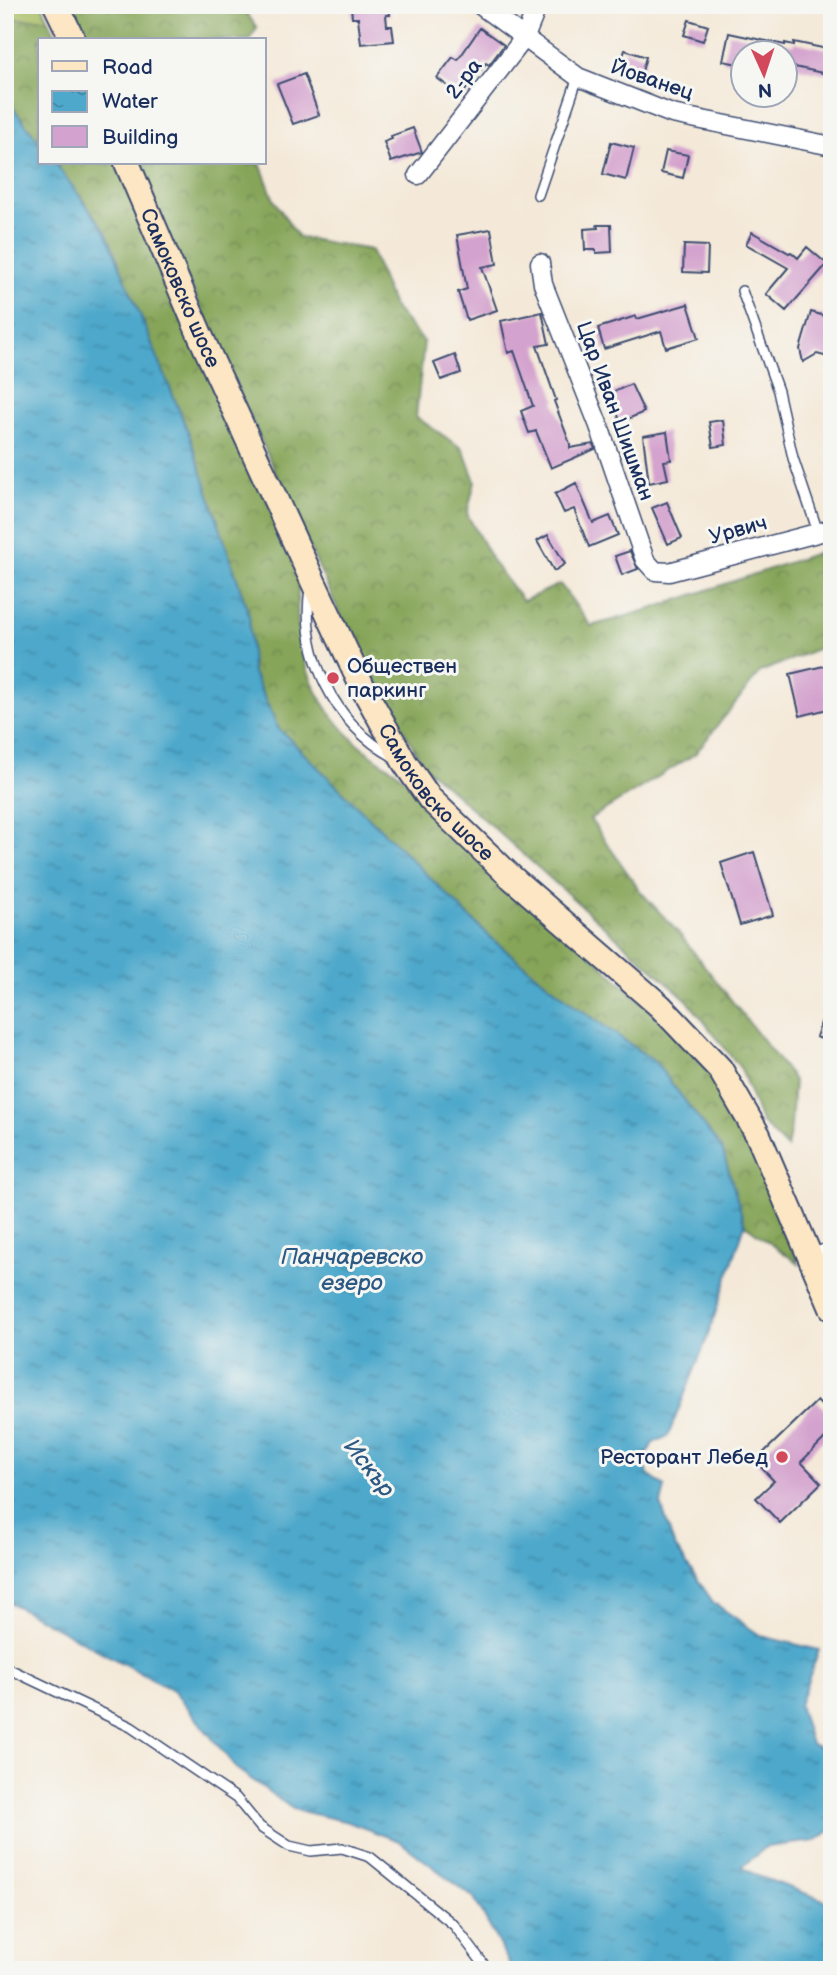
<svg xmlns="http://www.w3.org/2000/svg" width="837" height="1975" font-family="'Balsamiq Sans',sans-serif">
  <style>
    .forest { fill: url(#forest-crowns); stroke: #506a5c; stroke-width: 2 }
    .park { fill: #a9be63; stroke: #627660; stroke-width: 2 }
    .water { fill: url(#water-ripples); stroke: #346c94; stroke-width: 2 }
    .building { fill: #d4a2ce }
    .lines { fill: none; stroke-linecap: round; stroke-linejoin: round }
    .lane-casing { stroke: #3c4b70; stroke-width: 12 }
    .street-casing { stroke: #3c4b70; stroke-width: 21 }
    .secondary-casing { stroke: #3c4b70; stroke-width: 28 }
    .lane { stroke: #fff; stroke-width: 9 }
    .street { stroke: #fff; stroke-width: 18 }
    .secondary { stroke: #fce6c4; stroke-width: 24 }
    .poi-dot { fill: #d1495b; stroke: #f6f6f2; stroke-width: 2.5 }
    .labels { text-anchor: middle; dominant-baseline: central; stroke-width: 6; stroke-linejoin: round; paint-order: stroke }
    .street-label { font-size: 21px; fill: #1b2f5e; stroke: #f6f6f2 }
    .poi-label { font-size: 21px; fill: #1b2f5e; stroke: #f6f6f2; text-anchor: start }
    .water-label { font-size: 23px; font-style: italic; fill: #2c5984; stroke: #f6f6f2 }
  </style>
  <defs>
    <pattern id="forest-crowns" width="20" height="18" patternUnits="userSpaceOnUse" patternTransform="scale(1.75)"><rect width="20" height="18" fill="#86a559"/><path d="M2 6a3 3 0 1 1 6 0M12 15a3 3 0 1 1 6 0" fill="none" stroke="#6d874d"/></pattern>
    <pattern id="water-ripples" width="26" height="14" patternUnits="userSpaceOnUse" patternTransform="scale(1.75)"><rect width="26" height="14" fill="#4da8cb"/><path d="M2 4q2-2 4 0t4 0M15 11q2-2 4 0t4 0" fill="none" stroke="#3f89a8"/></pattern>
  </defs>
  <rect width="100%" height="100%" fill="#f6f6f2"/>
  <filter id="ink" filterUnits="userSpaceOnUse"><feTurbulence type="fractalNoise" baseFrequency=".0143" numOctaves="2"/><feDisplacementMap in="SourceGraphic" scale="14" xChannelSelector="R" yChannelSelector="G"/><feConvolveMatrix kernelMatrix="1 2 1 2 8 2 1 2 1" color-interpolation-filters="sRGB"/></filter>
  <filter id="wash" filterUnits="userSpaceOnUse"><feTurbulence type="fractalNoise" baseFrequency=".00686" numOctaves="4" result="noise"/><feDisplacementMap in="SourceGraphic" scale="28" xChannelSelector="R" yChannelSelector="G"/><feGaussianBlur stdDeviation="1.57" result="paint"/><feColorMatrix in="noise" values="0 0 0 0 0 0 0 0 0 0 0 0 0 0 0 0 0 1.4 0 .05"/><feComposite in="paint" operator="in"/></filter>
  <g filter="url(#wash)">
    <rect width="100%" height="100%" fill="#f4e9d8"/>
    <path class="forest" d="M 5,5 L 42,5 L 58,40 L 40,40 L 40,143 L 5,97 Z
      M 65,5 L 241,5 L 257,28 L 249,40 L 80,40 Z
      M 55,163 L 117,163 L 300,575 C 287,660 323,729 396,771 L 689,1047 L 719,1087 L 751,1142 L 799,1264 L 745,1225 L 722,1149 L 655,1062 L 573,1004 L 493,940 L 278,728 L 252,671 L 249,615 L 189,434 L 106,232 Z
      M 135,163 L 260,163 L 274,200 L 298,237 L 371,250 L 393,306 L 424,342 L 416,417 L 463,449 L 475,481 L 467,514 L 493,562 L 523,601 L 560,584 L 591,626 L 651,609 L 832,548 L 832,643 L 760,672 L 695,754 L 590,819 L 641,892 L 677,931 L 794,1080 L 791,1126 L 787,1148 L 761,1122 L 741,1069 L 687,1000 L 424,766 L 349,634 Z"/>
    <path class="park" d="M 5,5 L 42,5 L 48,19 L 5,19 Z"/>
    <path class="water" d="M 5,97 L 40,143 L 40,163 L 55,163 L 106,232 L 189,434 L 249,615 L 252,671 L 278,728 L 493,940 L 573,1004 L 655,1062 L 722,1149 L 745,1225 L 706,1341 L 668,1436 L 653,1443 L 644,1459 L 648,1475 L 665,1487 L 661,1504 L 674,1545 L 713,1602 L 761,1636 L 819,1650 L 799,1705 L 811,1744 L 832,1753 L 832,1829 L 815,1841 L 766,1847 L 742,1867 L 758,1876 L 832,1903 L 832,1970 L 513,1970 L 474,1898 L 399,1841 L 348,1822 L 293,1809 L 237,1769 L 174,1691 L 5,1600 Z"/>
    <g id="blocks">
      <path class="building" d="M 351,5 L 389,5 L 390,15 L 386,15 L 387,26 L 392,26 L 394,41 L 361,44 L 358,18 L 352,18 Z
        M 689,20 L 708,26 L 703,41 L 684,35 Z
        M 480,28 L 504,45 L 489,65 L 486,63 L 461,96 L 437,78 L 453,57 L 458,60 Z
        M 729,33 L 785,45 L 785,43 L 794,45 L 794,42 L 832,50 L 832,75 L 785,65 L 785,52 L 743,52 L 743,65 L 723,61 Z
        M 625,50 L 646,57 L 641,75 L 619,68 Z
        M 304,74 L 319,115 L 293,124 L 277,84 Z
        M 413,128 L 422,152 L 391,162 L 384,142 L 392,139 L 391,136 Z
        M 611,142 L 634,148 L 626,180 L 603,174 Z
        M 666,151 L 688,155 L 683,178 L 661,173 Z
        M 597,225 L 611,225 L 612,252 L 596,253 L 596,250 L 585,250 L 584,229 L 598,228 Z
        M 491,229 L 497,264 L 482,267 L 497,310 L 467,320 L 458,292 L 467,289 L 457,235 Z
        M 752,232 L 789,253 L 791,252 L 798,258 L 807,247 L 827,264 L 786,311 L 766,294 L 788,268 L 746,244 Z
        M 684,245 L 708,246 L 707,273 L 683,272 Z
        M 688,304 L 699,338 L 666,348 L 661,331 L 604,349 L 598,328 L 636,316 L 637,319 Z
        M 542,312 L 549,344 L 537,346 L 556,400 L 554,401 L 570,444 L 570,448 L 593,444 L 595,449 L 551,468 L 536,431 L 529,433 L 521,411 L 533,406 L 514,351 L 508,353 L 501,321 Z
        M 811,312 L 832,318 L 832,358 L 817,354 L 803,362 L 800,349 Z
        M 455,355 L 461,373 L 441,380 L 434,363 Z
        M 631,384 L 644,412 L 621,422 L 609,394 Z
        M 723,420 L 726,445 L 713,447 L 709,422 Z
        M 667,432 L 671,460 L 664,461 L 668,479 L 649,483 L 643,436 Z
        M 576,483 L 593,523 L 610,516 L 618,535 L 589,547 L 574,509 L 564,513 L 555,494 Z
        M 667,502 L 682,538 L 668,544 L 652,508 Z
        M 548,535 L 565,564 L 554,571 L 537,541 Z
        M 630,551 L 638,569 L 622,575 L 615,556 Z
        M 832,664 L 832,708 L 800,716 L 790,674 Z
        M 754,852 L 773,915 L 740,925 L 721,863 Z
        M 830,997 L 832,998 L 832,1043 L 816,1037 Z
        M 817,1401 L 832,1416 L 832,1431 L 801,1462 L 821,1483 L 780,1523 L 756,1498 L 774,1481 L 755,1461 Z"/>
    </g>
  </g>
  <g filter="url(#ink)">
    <use href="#blocks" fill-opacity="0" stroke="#3c4b70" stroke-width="2"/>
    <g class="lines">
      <g class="lane-casing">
        <path id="lane" d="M 538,195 L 578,77
          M 742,291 L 778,391 L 793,458 L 818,532
          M 310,589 C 300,655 335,725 394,757
          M 5,1667 L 131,1727 L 236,1798 L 260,1827 L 289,1846 L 311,1851 L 342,1848 L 370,1857 L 454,1925 L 488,1970"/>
      </g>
      <g class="street-casing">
        <path id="street" d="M 480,5 L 578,77 L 672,114 L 832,146
          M 418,175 L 525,37 L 538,5
          M 540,263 L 543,284 L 599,426 L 645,560 L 655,571 L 669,572 L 832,529
          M 811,1259 L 832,1251"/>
      </g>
      <g class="secondary-casing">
        <g id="secondary">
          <path d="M 56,5 L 73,40"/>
          <path id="s1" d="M 127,163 L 200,335 L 311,577 L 363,688 L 405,763 L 430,799 L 511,877 L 660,1006 L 720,1069 L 758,1135 L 832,1308"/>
        </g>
      </g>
      <use href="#lane" class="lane"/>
      <use href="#street" class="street"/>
      <use href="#secondary" class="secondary"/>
    </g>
  </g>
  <g class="poi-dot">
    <circle cx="333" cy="678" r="7"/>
    <circle cx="782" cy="1457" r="7"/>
  </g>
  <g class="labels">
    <g class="street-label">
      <text transform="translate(464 79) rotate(-52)">2-ра</text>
      <text transform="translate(652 80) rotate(19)">Йованец</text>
      <text stroke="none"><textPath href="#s1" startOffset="136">Самоковско шосе</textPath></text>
      <text transform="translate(615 411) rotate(70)">Цар Иван Шишман</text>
      <text transform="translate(738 530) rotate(-15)">Урвич</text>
      <text stroke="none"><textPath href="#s1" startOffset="704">Самоковско шосе</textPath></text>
    </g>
    <g class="poi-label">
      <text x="347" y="666">Обществен<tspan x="347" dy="24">паркинг</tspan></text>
      <text x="768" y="1457" text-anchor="end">Ресторант Лебед</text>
    </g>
    <g class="water-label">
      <text x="352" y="1257">Панчаревско<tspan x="352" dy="26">езеро</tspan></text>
      <text transform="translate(369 1468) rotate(52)">Искър</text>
    </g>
  </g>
  <rect width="837" height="1975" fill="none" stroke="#f6f6f2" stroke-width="28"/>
  <rect x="38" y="38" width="228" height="126" fill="#f6f6f2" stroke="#9ea6b7" stroke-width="2"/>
  <rect x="52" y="61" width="35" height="10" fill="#fce6c4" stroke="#9ea6b7" stroke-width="2"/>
  <text x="102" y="74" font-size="21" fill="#1b2f5e">Road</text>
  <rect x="52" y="91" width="35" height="21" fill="url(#water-ripples)" stroke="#9ea6b7" stroke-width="2"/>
  <text x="102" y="108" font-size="21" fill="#1b2f5e">Water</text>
  <rect x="52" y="126" width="35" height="21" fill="#d4a2ce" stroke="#9ea6b7" stroke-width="2"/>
  <text x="102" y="144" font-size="21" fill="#1b2f5e">Building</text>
  <g transform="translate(764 74) rotate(177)"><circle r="33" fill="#f6f6f2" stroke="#9ea6b7" stroke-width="2"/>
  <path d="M0-5L12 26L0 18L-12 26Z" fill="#d1495b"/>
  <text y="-10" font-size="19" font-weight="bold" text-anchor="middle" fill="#1b2f5e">N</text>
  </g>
</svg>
